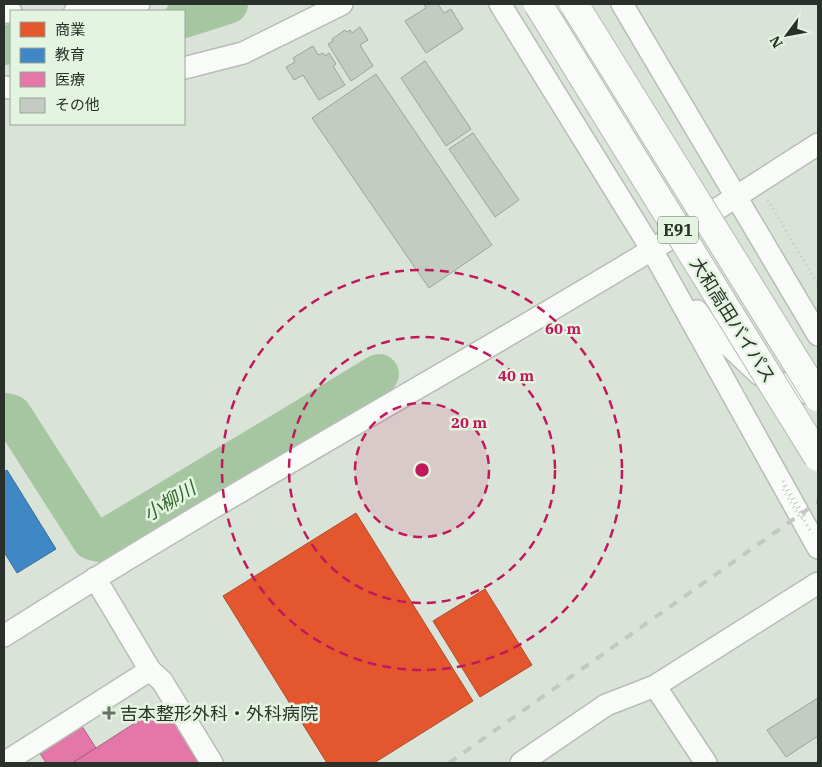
<svg xmlns="http://www.w3.org/2000/svg" width="822" height="767" font-family="'IBM Plex Serif','Noto Sans JP',serif">
  <style>
    .shops { fill: #e4572e; stroke: #ac4c2d }
    .schools { fill: #3f88c5; stroke: #396e96 }
    .health { fill: #e377a8; stroke: #ac6282 }
    .lines { fill: none; stroke-linecap: round; stroke-linejoin: round }
    .river { stroke: #a6c6a2; stroke-width: 40 }
    .building { fill: #c3cbc2; stroke: #9ca39c }
    .minor-casing { stroke: #b6beb5; stroke-width: 24 }
    .path { stroke: #c2c5c2; stroke-width: 3; stroke-dasharray: 1 4; stroke-linecap: butt }
    .minor { stroke: #f9fbf9; stroke-width: 21 }
    .rail { stroke: #c4c7c4; stroke-width: 4; stroke-dasharray: 9 9; stroke-linecap: butt }
    .highway-bridge-casing { stroke: #b6beb5; stroke-width: 30; stroke-linecap: butt }
    .path-bridge { stroke: #c2c5c2; stroke-width: 3; stroke-dasharray: 1 4; stroke-linecap: butt }
    .highway-bridge { stroke: #f9fbf9; stroke-width: 28 }
    .ring { fill: none; stroke: #c2185b; stroke-width: 2.5; stroke-dasharray: 9 6 }
    .poi-dot { fill: #686f67; stroke: #e3f4e1; stroke-width: 2 }
    .labels { text-anchor: middle; dominant-baseline: central; stroke-width: 5; stroke-linejoin: round; paint-order: stroke }
    .shield { fill: #e3f4e1; stroke: #626c61; stroke-width: 1 }
    .shield-label { font-size: 16px; font-weight: bold; fill: #2a312a }
    .street-label { font-size: 18px; fill: #2a312a; stroke: #e3f4e1 }
    .poi-label { font-size: 18px; fill: #2a312a; stroke: #e3f4e1; text-anchor: start }
    .water-label { font-size: 19px; font-style: italic; fill: #2d652a; stroke: #e3f4e1 }
    .centre { fill: #c2185b; stroke: #e3f4e1; stroke-width: 2.5 }
    .ring-label { font-size: 15px; text-anchor: middle; font-weight: bold; fill: #c2185b; stroke: #e3f4e1; stroke-width: 5; stroke-linejoin: round; paint-order: stroke }
  </style>
  <rect width="100%" height="100%" fill="#dae3d8"/>
  <path class="shops" d="M 356,513 L 473,701 L 374,763 L 327,763 L 223,596 Z
    M 485,589 L 532,665 L 480,697 L 433,621 Z"/>
  <path class="schools" d="M 7,470 L 56,549 L 17,573 L 4,552 L 4,472 Z"/>
  <path class="health" d="M 166,703 L 204,763 L 72,763 L 96,748 Z
    M 78,720 L 96,748 L 72,763 L 46,763 L 36,747 Z"/>
  <g class="lines">
    <path class="river" d="M 184,18 L 228,4
      M 4,45 L 11,44
      M 4,414 L 6,413 L 12,415 L 92,540 L 100,542 L 379,374"/>
  </g>
  <path class="building" d="M 424,4 L 438,4 L 444,13 L 451,9 L 463,29 L 426,53 L 405,21 L 426,8 Z
    M 360,27 L 368,40 L 360,45 L 373,66 L 351,81 L 328,44 L 333,41 L 332,39 L 345,30 L 347,32 L 350,30 L 352,33 Z
    M 313,46 L 318,55 L 323,53 L 325,56 L 329,53 L 336,64 L 333,66 L 345,85 L 319,100 L 303,75 L 294,80 L 286,67 L 295,62 L 293,58 Z
    M 425,61 L 471,129 L 446,146 L 401,78 Z
    M 376,74 L 492,245 L 429,288 L 312,118 Z
    M 473,133 L 519,200 L 495,217 L 449,149 Z
    M 818,698 L 818,736 L 786,757 L 767,730 Z"/>
  <g class="lines">
    <g class="minor-casing">
      <path id="minor" d="M 500,4 L 652,250 L 818,548
        M 622,4 L 818,335
        M 75,11 L 139,4
        M 4,12 L 11,12
        M 184,68 L 243,53 L 342,4
        M 4,87 L 11,88
        M 697,311 L 708,326 L 760,375 L 818,397
        M 4,636 C 216,500 437,380 653,249 C 709,215 763,179 818,144
        M 150,670 L 162,681 L 212,763
        M 655,686 L 706,763
        M 4,763 L 150,670 L 95,578
        M 521,763 L 606,705 L 655,686 L 818,583"/>
    </g>
    <path class="path" d="M 768,200 L 818,285"/>
    <use href="#minor" class="minor"/>
    <path class="rail" d="M 449,763 L 818,502"/>
    <g class="highway-bridge-casing">
      <path id="highway-bridge" d="M 538,4 L 818,457
        M 574,4 L 818,397"/>
    </g>
    <path class="path-bridge" d="M 783,481 L 805,516 L 801,519 L 782,488 L 784,486
      M 784,486 L 811,532"/>
    <use href="#highway-bridge" class="highway-bridge"/>
  </g>
  <circle cx="422" cy="470" r="67" fill="#c2185b" fill-opacity=".12"/>
  <g class="ring">
    <circle cx="422" cy="470" r="67"/>
    <circle cx="422" cy="470" r="133"/>
    <circle cx="422" cy="470" r="200"/>
  </g>
  <path class="poi-dot" d="M106.5 705.5h5v5h5v5h-5v5h-5v-5h-5v-5h5z"/>
  <g class="labels">
    <rect class="shield" x="658" y="216.5" width="40" height="27" rx="4"/>
    <g class="shield-label">
      <text x="678" y="230">E91</text>
    </g>
    <g class="street-label">
      <text transform="translate(733 320) rotate(58)">大和高田バイパス</text>
    </g>
    <g class="poi-label">
      <text x="120" y="713">吉本整形外科・外科病院</text>
    </g>
    <g class="water-label">
      <text transform="translate(169 501) rotate(-31)">小柳川</text>
    </g>
  </g>
  <circle cx="422" cy="470" r="8" class="centre"/>
  <g class="ring-label">
    <text x="563" y="334">60 m</text>
    <text x="516" y="381">40 m</text>
    <text x="469" y="428">20 m</text>
  </g>
  <rect width="822" height="767" fill="none" stroke="#2a312a" stroke-width="10"/>
  <rect x="10" y="10" width="175" height="115" fill="#e3f4e1" stroke="#99a698"/>
  <rect x="20" y="22" width="25" height="15" fill="#e4572e" stroke="#99a698"/>
  <text x="55" y="35" font-size="15" fill="#2a312a">商業</text>
  <rect x="20" y="48" width="25" height="15" fill="#3f88c5" stroke="#99a698"/>
  <text x="55" y="60" font-size="15" fill="#2a312a">教育</text>
  <rect x="20" y="72" width="25" height="15" fill="#e377a8" stroke="#99a698"/>
  <text x="55" y="85" font-size="15" fill="#2a312a">医療</text>
  <rect x="20" y="98" width="25" height="15" fill="#c3cbc2" stroke="#99a698"/>
  <text x="55" y="110" font-size="15" fill="#2a312a">その他</text>
  <g transform="translate(787 35) rotate(238)" stroke="#e3f4e1" stroke-width="4" paint-order="stroke">
  <path d="M0-4L9 19L0 12L-9 19Z" fill="#2a312a"/>
  <text y="-8" font-size="14" font-weight="bold" text-anchor="middle" fill="#2a312a">N</text>
  </g>
</svg>
